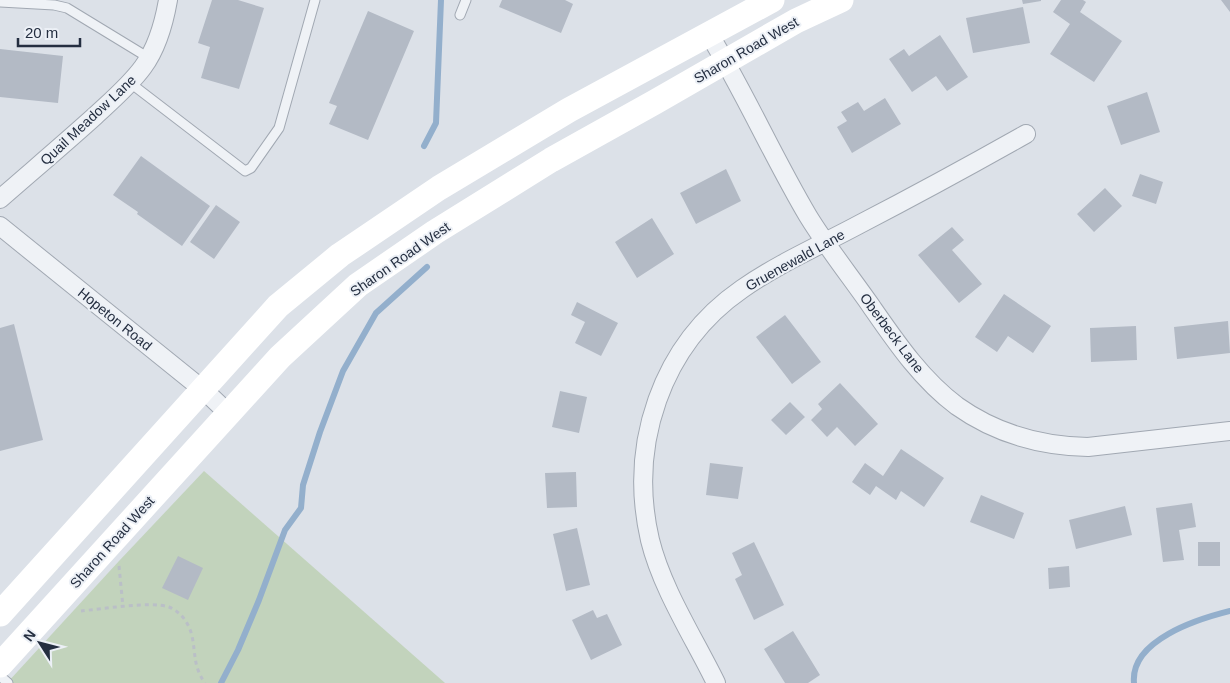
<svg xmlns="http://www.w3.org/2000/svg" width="1230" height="683" font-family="Arial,sans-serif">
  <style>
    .green { fill: #c2d3bc }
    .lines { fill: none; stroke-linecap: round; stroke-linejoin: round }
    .stream { stroke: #93afcc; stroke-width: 6 }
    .building { fill: #b3bac5 }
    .service-casing { stroke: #a1a8b2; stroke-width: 11 }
    .minor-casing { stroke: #a1a8b2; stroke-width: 20 }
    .path { stroke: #babfc7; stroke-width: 3; stroke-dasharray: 4 4; stroke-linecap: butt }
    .service { stroke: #eff2f6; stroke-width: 9 }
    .minor { stroke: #eff2f6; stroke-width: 18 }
    .secondary { stroke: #fff; stroke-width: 25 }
    .labels { text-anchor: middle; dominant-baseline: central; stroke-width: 4; stroke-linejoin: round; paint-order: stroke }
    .street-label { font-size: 14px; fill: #242e40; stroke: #ecf0f6 }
  </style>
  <rect width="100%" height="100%" fill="#dce1e8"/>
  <path class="green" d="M 204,471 L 445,683 L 7,683 L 119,561 Z"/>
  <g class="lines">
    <path class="stream" d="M 424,146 L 436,123 L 441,0
      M 221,683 L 238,650 L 259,600 L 285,530 L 301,508 L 303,485 L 320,432 L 343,371 L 376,313 L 427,267
      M 1134,683 C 1130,640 1198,619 1230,611"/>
  </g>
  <path class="building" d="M 212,0 L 238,0 L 264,8 L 239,89 L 201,78 L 210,47 L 198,43 Z
    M 502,0 L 565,0 L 573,4 L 561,33 L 499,7 Z
    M 1022,0 L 1041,0 L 1041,1 L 1023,4 Z
    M 1061,0 L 1083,0 L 1086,2 L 1080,12 L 1122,41 L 1094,82 L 1050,54 L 1070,24 L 1053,12 Z
    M 1221,0 L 1230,0 L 1230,12 Z
    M 1023,7 L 1030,43 L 973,53 L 966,18 Z
    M 368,11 L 414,31 L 368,140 L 329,124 L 337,106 L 329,103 Z
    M 940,35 L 968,77 L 947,91 L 936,76 L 912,92 L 889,59 L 904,49 L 909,56 Z
    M 0,49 L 63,56 L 58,103 L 0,97 Z
    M 1147,92 L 1160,132 L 1121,145 L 1107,106 Z
    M 885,98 L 901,124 L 852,153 L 837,127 L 847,121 L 841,112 L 858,102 L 864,111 Z
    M 141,156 L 210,206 L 182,246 L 137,214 L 138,212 L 113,195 Z
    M 726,169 L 741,201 L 696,224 L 680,193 Z
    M 1140,174 L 1163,182 L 1156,204 L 1132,196 Z
    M 1105,188 L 1122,206 L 1094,232 L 1077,214 Z
    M 216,205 L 240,222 L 214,259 L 190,242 Z
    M 652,218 L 674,254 L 637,278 L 615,242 Z
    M 952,227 L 964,240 L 952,250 L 982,284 L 959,303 L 918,255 Z
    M 1004,294 L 1051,326 L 1033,353 L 1008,336 L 997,352 L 975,337 Z
    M 577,302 L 618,323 L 601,356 L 575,343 L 585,322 L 571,315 Z
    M 785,315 L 821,362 L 792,384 L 756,337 Z
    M 1228,321 L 1230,353 L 1177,359 L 1174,327 Z
    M 14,324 L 43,440 L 0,451 L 0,328 Z
    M 1136,326 L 1137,360 L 1091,362 L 1090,328 Z
    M 840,383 L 878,424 L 855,446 L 837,427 L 827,437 L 811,420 L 822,409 L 818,404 Z
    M 560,391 L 587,397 L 579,433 L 552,427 Z
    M 790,402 L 805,417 L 786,435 L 771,420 Z
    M 901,449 L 944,478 L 924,507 L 901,491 L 896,500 L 876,486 L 870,495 L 852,482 L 865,463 L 883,476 Z
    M 710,463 L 743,467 L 738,499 L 706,495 Z
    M 576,472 L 577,507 L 547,508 L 545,473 Z
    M 981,495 L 1024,513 L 1014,539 L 970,522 Z
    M 1192,503 L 1196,527 L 1179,530 L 1184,560 L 1163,562 L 1156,508 Z
    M 1125,506 L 1132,535 L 1076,549 L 1069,520 Z
    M 577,528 L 590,585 L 566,591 L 553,534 Z
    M 754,542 L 784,605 L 754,620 L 735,579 L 742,575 L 732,553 Z
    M 1198,542 L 1220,542 L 1220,566 L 1198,566 Z
    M 178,556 L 203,568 L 188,600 L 162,588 Z
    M 1069,566 L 1070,587 L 1049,589 L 1048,568 Z
    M 593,610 L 597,618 L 607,614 L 622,645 L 591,660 L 572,620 Z
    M 793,631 L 820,675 L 808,683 L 785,683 L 764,649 Z"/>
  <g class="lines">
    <g class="service-casing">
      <path id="service" d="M 0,2 L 54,5 L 67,8 L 149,58
        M 460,15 L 466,0
        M 129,82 L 245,171 L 251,168 L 279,128 L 315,0
        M 0,676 L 8,683"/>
    </g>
    <g class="minor-casing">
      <path id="minor" d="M 709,34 C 745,93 773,157 808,216 C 827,247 850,276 871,306 C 896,342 921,379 957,406 C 995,433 1041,446 1088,447 L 1230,431
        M 0,199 C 32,171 64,144 95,116 C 111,101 130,85 143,67 C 157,48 164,23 168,0
        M 0,226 L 207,393 L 229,414
        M 716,683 C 694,638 662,589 650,540 C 628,445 661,345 742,289 C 779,263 821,245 860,224 C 916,195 971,165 1026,134"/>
    </g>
    <path class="path" d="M 119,566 L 123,607
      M 81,611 C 101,609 152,601 169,607 C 181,612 189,623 192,636 C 196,655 193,666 205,683"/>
    <use href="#service" class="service"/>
    <use href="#minor" class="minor"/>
    <path class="secondary" d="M 0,614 L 278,306 L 340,255 L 439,188 L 569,110 L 772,0
      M 0,665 L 280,357 L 358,285 L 435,232 L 551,160 L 655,102 L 796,21 L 841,0"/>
  </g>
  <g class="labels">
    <g class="street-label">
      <text transform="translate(746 50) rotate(-30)">Sharon Road West</text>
      <text transform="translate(88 120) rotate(-43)">Quail Meadow Lane</text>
      <text transform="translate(400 259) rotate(-35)">Sharon Road West</text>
      <text transform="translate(795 260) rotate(-29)">Gruenewald Lane</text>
      <text transform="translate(115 319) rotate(39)">Hopeton Road</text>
      <text transform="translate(892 333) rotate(53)">Oberbeck Lane</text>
      <text transform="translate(112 542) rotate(-48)">Sharon Road West</text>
    </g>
  </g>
  <g transform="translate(40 643) rotate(306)" stroke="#ecf0f6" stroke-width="4" paint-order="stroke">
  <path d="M0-4L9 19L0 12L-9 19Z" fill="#242e40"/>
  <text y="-8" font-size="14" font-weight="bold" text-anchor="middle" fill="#242e40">N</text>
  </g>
  <path d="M18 38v8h62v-8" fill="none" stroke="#242e40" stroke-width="2.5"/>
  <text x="25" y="38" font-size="15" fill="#242e40" stroke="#ecf0f6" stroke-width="4" paint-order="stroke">20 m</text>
</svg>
